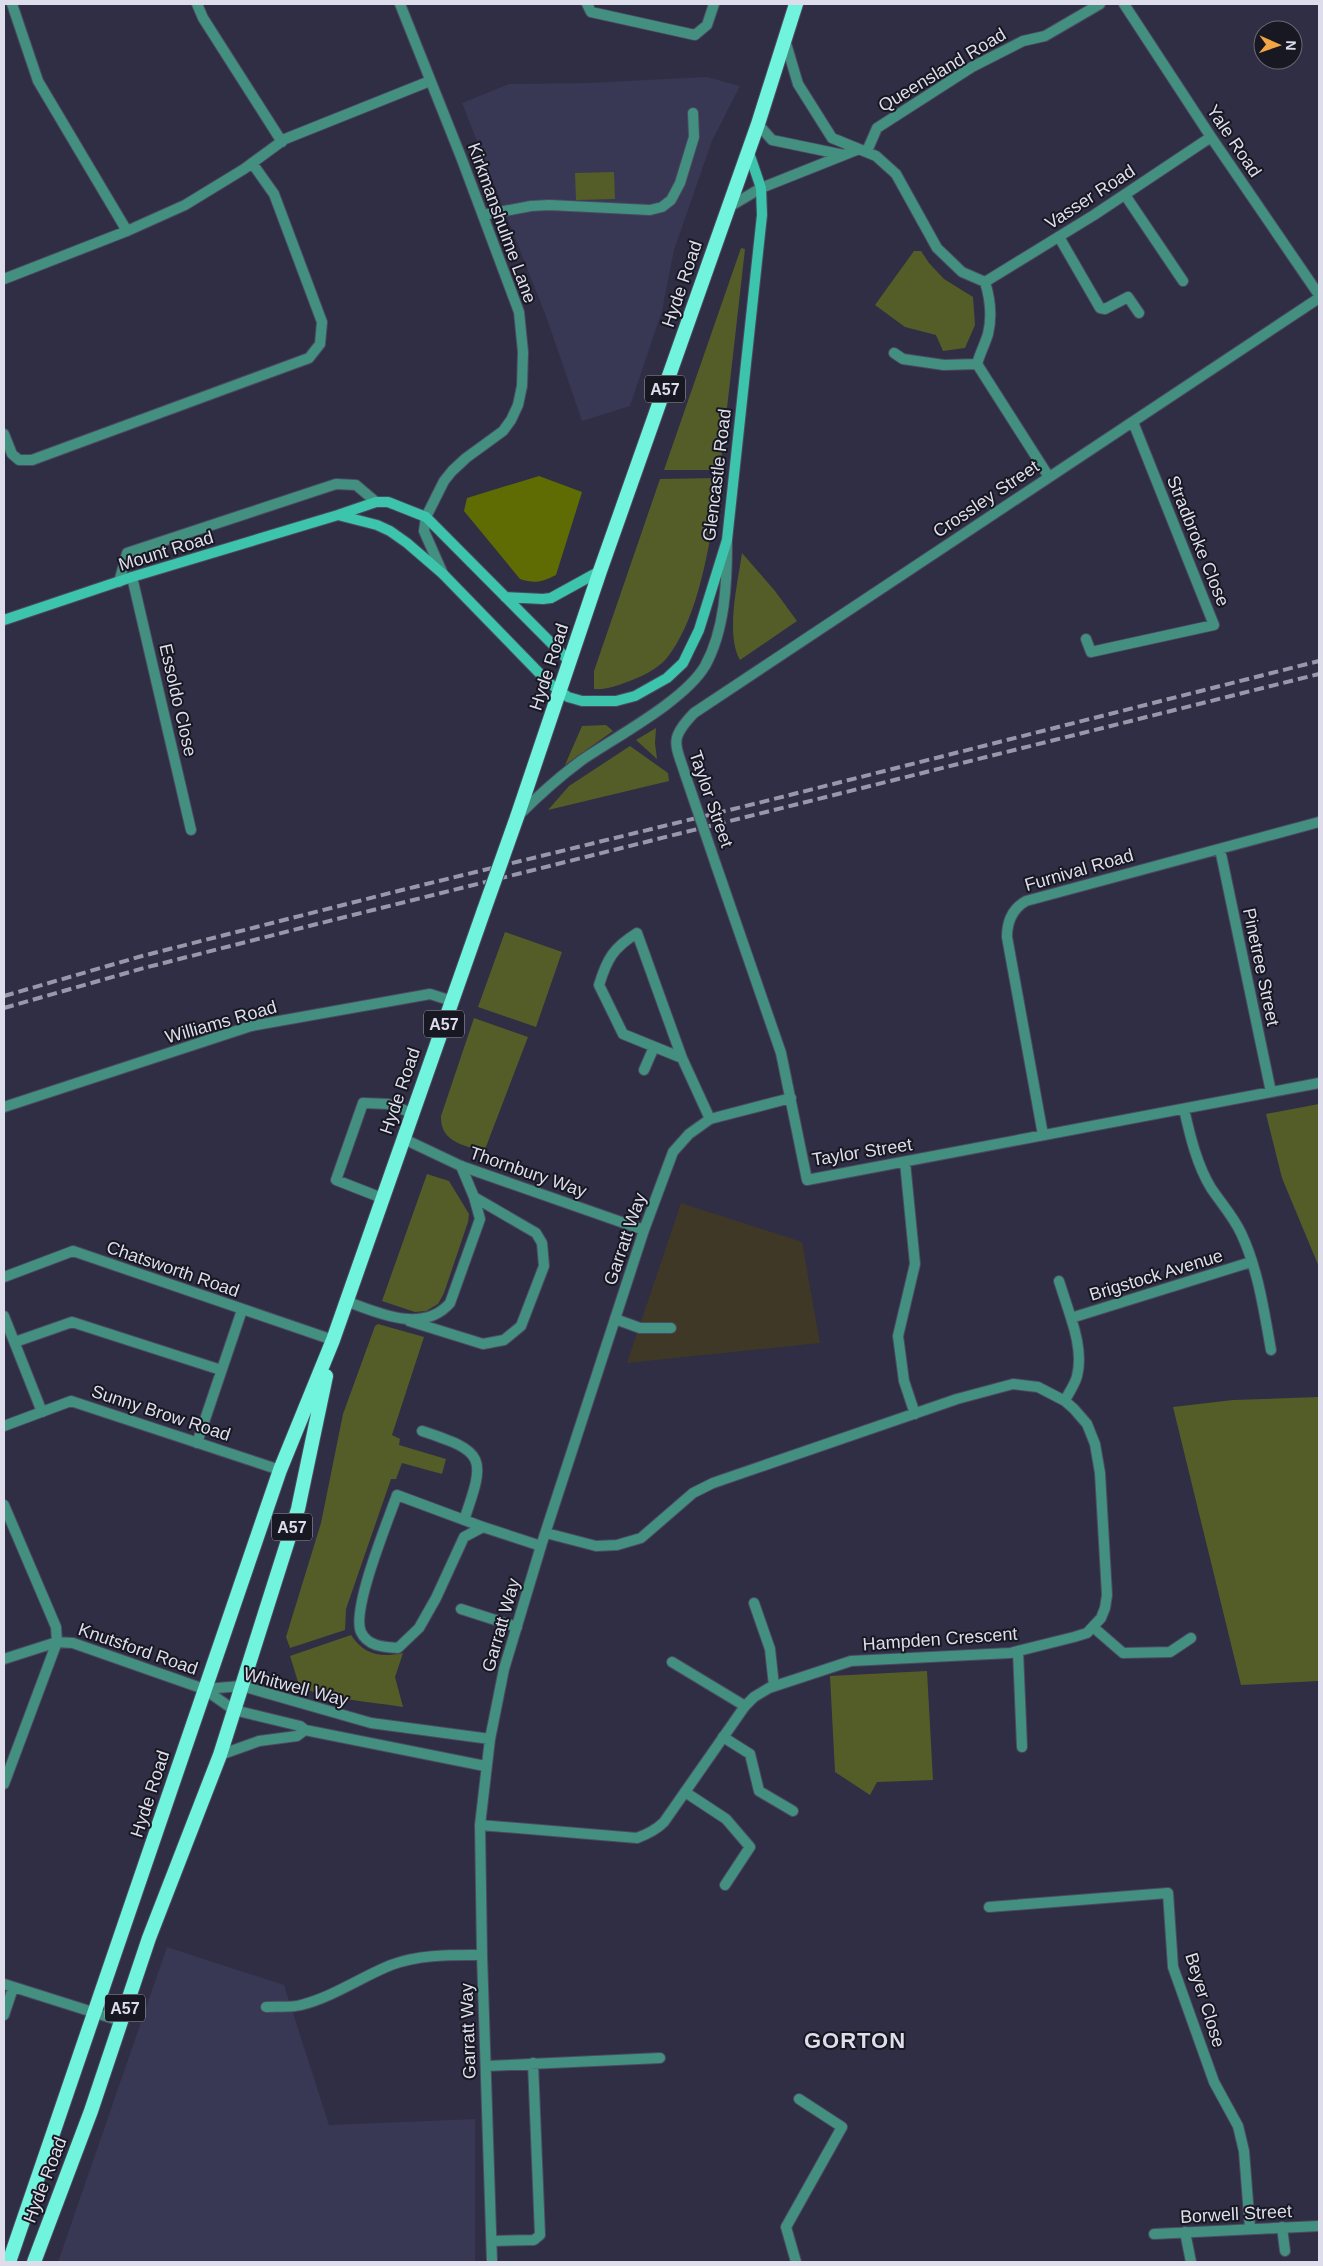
<svg xmlns="http://www.w3.org/2000/svg" width="1323" height="2266" font-family="Arial,sans-serif">
  <style>
    .built { fill: #383754 }
    .education { fill: #3f3827 }
    .green { fill: #545d27 }
    .forest { fill: #5f6c04 }
    .lines { fill: none; stroke-linecap: round; stroke-linejoin: round }
    .service-casing { stroke: #4b4a60; stroke-width: 12 }
    .minor-casing { stroke: #4b4a60; stroke-width: 12 }
    .tertiary-casing { stroke: #4b4a60; stroke-width: 12 }
    .secondary-casing { stroke: #4b4a60; stroke-width: 12 }
    .trunk-casing { stroke: #4b4a60; stroke-width: 16 }
    .service { stroke: #438f80; stroke-width: 10 }
    .minor { stroke: #438f80; stroke-width: 10 }
    .tertiary { stroke: #438f80; stroke-width: 10 }
    .secondary { stroke: #3cc4ad; stroke-width: 10 }
    .trunk { stroke: #70f4de; stroke-width: 14 }
    .rail { stroke: #9898aa; stroke-width: 4; stroke-dasharray: 10 5; stroke-linecap: butt }
    .minor-bridge-casing { stroke: #4b4a60; stroke-width: 12; stroke-linecap: butt }
    .trunk-bridge-casing { stroke: #4b4a60; stroke-width: 16; stroke-linecap: butt }
    .minor-bridge { stroke: #438f80; stroke-width: 10 }
    .trunk-bridge { stroke: #70f4de; stroke-width: 14 }
    .labels { text-anchor: middle; dominant-baseline: central; stroke-width: 4; stroke-linejoin: round; paint-order: stroke }
    .shield { fill: #181822; stroke: #a2a2af; stroke-width: 1 }
    .shield-label { font-size: 16px; font-weight: bold; fill: #ddddec }
    .street-label { font-size: 18px; fill: #ddddec; stroke: #181822 }
    .district-label { font-size: 22px; font-weight: bold; letter-spacing: 1px; fill: #ddddec; stroke: #181822 }
  </style>
  <rect width="100%" height="100%" fill="#2f2e45"/>
  <path class="built" d="M 707,77 L 740,86 L 712,141 L 674,250 L 662,311 L 630,406 L 582,421 L 547,319 L 462,103 L 509,84 L 587,83 Z
    M 167,1947 L 284,1985 L 329,2125 L 475,2119 L 475,2262 L 58,2262 Z"/>
  <path class="education" d="M 681,1203 L 802,1242 L 820,1343 L 627,1363 Z"/>
  <path class="green" d="M 614,172 L 615,199 L 576,200 L 575,173 Z
    M 741,248 L 745,249 L 720,470 L 664,470 Z
    M 914,251 L 921,251 L 929,263 L 944,279 L 973,297 L 975,325 L 965,348 L 943,351 L 936,335 L 905,327 L 875,305 Z
    M 719,478 C 712,531 701,617 666,659 C 656,670 641,677 627,682 C 616,686 606,690 594,689 L 594,671 L 660,479 Z
    M 742,553 L 775,591 L 797,621 L 740,660 C 725,634 738,582 742,553 Z
    M 606,725 L 613,731 L 565,765 L 582,726 Z
    M 656,728 L 655,743 L 657,759 L 636,740 Z
    M 630,746 L 668,773 L 669,781 L 548,810 L 569,786 Z
    M 505,932 L 562,952 L 536,1027 L 478,1007 Z
    M 474,1018 L 528,1037 L 484,1152 C 463,1145 440,1142 441,1116 Z
    M 1319,1104 L 1319,1267 L 1282,1178 L 1266,1114 Z
    M 427,1174 L 449,1181 L 469,1214 L 468,1222 L 444,1293 L 438,1304 L 426,1311 L 415,1312 L 382,1301 Z
    M 378,1324 L 424,1337 L 392,1435 L 400,1439 L 399,1445 L 446,1459 L 442,1474 L 402,1463 L 396,1479 L 391,1479 L 346,1609 L 345,1630 L 290,1648 L 286,1637 L 321,1523 L 343,1414 L 375,1326 Z
    M 1319,1397 L 1319,1681 L 1241,1685 L 1173,1407 L 1233,1400 Z
    M 351,1635 C 364,1655 381,1658 403,1653 L 395,1677 L 403,1707 C 381,1703 314,1698 299,1685 L 290,1656 Z
    M 927,1671 L 933,1780 L 877,1782 L 870,1795 L 835,1772 L 830,1676 Z"/>
  <path class="forest" d="M 539,476 L 582,492 L 556,575 C 542,582 535,584 520,579 L 464,511 L 467,498 Z"/>
  <g class="lines">
    <g class="service-casing">
      <path id="service" d="M 587,4 L 591,12 L 695,35 L 707,25 L 714,4
        M 1125,195 L 1183,281
        M 483,215 L 531,206 L 549,205 L 650,210 L 662,207 L 671,200 L 680,183 L 694,137 L 693,113
        M 1059,237 L 1100,308 L 1105,309 L 1128,297 L 1139,313
        M 894,353 L 903,359 L 944,365
        M 119,582 L 127,553 L 336,484 L 356,485 L 376,502
        M 519,815 C 539,795 559,777 582,760 C 617,736 684,701 705,666 C 725,630 727,583 727,543
        M 682,1058 L 623,1034 L 599,985 C 607,959 613,948 637,933 L 682,1058 L 710,1119
        M 644,1070 L 654,1047
        M 382,1198 L 336,1180 L 363,1103 L 388,1104 L 412,1113
        M 346,1301 C 378,1313 423,1334 450,1303 L 480,1219 L 474,1197 L 461,1166
        M 4,1316 L 42,1412
        M 615,1319 L 640,1328 L 671,1328
        M 409,1321 L 483,1344 L 504,1340 L 521,1326 L 544,1266 L 542,1243 L 536,1233 L 474,1197
        M 15,1342 L 72,1322 L 221,1370
        M 422,1431 C 486,1452 486,1457 464,1520
        M 197,1443 L 242,1310
        M 483,1527 L 464,1537 L 436,1598 L 419,1628 L 398,1648 C 385,1647 368,1647 361,1632 C 351,1610 388,1521 397,1495 L 483,1527 L 541,1546
        M 754,1603 L 770,1649 L 774,1686
        M 461,1609 L 517,1627
        M 1093,1627 L 1123,1653 L 1170,1652 L 1191,1638
        M 672,1662 L 745,1706
        M 723,1737 L 750,1754 L 759,1791 L 793,1811
        M 685,1792 L 726,1819 L 750,1847 L 725,1885
        M 266,2007 C 277,2006 290,2008 301,2005 C 333,1997 361,1977 391,1965 C 420,1954 451,1955 482,1955
        M 486,2066 L 660,2058
        M 1282,2227 L 1285,2251
        M 492,2241 L 534,2240 L 540,2235 L 533,2063"/>
    </g>
    <g class="minor-casing">
      <path id="minor" d="M 12,4 L 38,81 L 127,231
        M 197,4 L 203,18 L 282,142
        M 1124,4 L 1211,137 L 1319,295
        M 785,40 L 798,84 L 832,138 L 876,156 L 896,174 L 937,248 L 962,272 L 985,282 C 990,298 992,317 988,334 C 985,344 980,353 977,364 L 1049,477
        M 758,124 L 772,140 L 844,155
        M 867,151 L 877,128 L 972,67 L 1023,41 L 1045,36 L 1100,4
        M 729,207 L 761,188 L 859,149
        M 4,279 L 127,231 L 185,205 L 244,169 L 285,139 L 430,81
        M 985,282 L 1094,215 L 1211,137
        M 944,365 L 977,364
        M 4,434 L 12,454 L 19,460 L 32,460 L 309,358 L 320,344 L 322,322 L 274,194 L 252,163
        M 132,577 L 191,830
        M 1086,639 L 1091,652 L 1214,625 L 1133,422
        M 685,774 C 675,743 669,739 694,713 L 1319,298
        M 1220,849 L 1271,1092
        M 716,865 L 781,1053 L 807,1180 L 1319,1083
        M 4,1107 L 251,1026 L 430,994 L 452,1001
        M 1184,1109 C 1190,1136 1197,1165 1211,1188 C 1221,1203 1233,1216 1241,1233 C 1258,1269 1264,1311 1271,1350
        M 1043,1135 L 1007,937 C 1007,922 1012,909 1026,901 L 1319,822
        M 404,1139 L 461,1166 L 644,1230
        M 905,1162 L 915,1264 L 898,1336 L 904,1381 L 915,1414
        M 4,1277 L 73,1251 L 333,1340
        M 1059,1281 L 1071,1318
        M 1065,1401 C 1068,1393 1075,1385 1077,1376 C 1082,1357 1077,1336 1071,1318 L 1251,1262
        M 4,1426 L 71,1401 L 280,1470
        M 4,1505 L 56,1627 L 57,1642 L 4,1784
        M 1018,1651 L 1022,1747
        M 4,1659 L 57,1642 L 73,1643 L 204,1689 L 234,1710 L 300,1726 L 305,1730 L 485,1766
        M 204,1689 L 242,1686 L 371,1723 L 490,1739
        M 220,1755 L 259,1741 L 297,1736 L 305,1730
        M 480,1825 L 637,1838 C 648,1834 656,1830 664,1822 L 745,1706 L 754,1697 L 769,1688 L 851,1661 L 1010,1653 L 1074,1637 L 1087,1633 L 1101,1618 L 1105,1608 L 1107,1595 L 1100,1473 L 1095,1444 L 1087,1424 L 1074,1409 L 1065,1401 L 1038,1387 L 1013,1384 L 957,1399 L 713,1483 L 693,1493 L 641,1538 L 617,1545 L 596,1546 L 546,1533
        M 989,1907 L 1168,1893 L 1173,1967 L 1214,2082 L 1238,2126 L 1244,2151 L 1250,2228
        M 4,1984 L 121,2021
        M 4,2015 L 13,1988
        M 1185,2232 L 1191,2262
        M 1154,2234 L 1319,2226
        M 492,2262 L 482,1955 L 480,1825 L 490,1739 L 504,1669 L 541,1546 L 644,1230 L 673,1152 L 689,1134 L 710,1119 L 791,1098
        M 796,2262 L 786,2227 L 842,2127 L 799,2099"/>
    </g>
    <g class="tertiary-casing">
      <path id="tertiary" d="M 400,4 L 461,157 L 519,312 L 523,352 L 522,386 L 518,405 L 511,420 L 503,431 L 466,458 L 452,471 L 444,481 L 426,517 L 424,531 L 443,574"/>
    </g>
    <g class="secondary-casing">
      <path id="secondary" d="M 338,515 L 377,525 L 390,531 L 407,543 L 443,574 L 548,682 L 568,697 L 582,701 L 616,701 L 635,696 L 667,678 L 683,663 L 699,630 L 727,540 L 762,215 L 761,188 L 748,150
        M 505,597 L 543,599 L 551,598 L 600,571
        M 4,620 L 132,577 L 338,515 L 376,502 L 388,502 L 426,517 L 570,662"/>
    </g>
    <g class="trunk-casing">
      <path id="trunk" d="M 517,817 L 600,571 L 758,124 L 796,4
        M 9,2262 L 280,1470 L 333,1340 L 484,910
        M 34,2262 L 91,2111 L 149,1938 L 220,1755 L 298,1509 L 326,1376"/>
    </g>
    <use href="#service" class="service"/>
    <use href="#minor" class="minor"/>
    <use href="#tertiary" class="tertiary"/>
    <use href="#secondary" class="secondary"/>
    <use href="#trunk" class="trunk"/>
    <path class="rail" d="M 4,996 L 142,956 L 402,890 L 758,803 L 1319,661
      M 4,1008 L 144,968 L 313,925 L 1319,674"/>
    <g class="minor-bridge-casing">
      <path id="minor-bridge" d="M 685,774 L 716,865"/>
    </g>
    <g class="trunk-bridge-casing">
      <path id="trunk-bridge" d="M 484,910 L 517,817"/>
    </g>
    <use href="#minor-bridge" class="minor-bridge"/>
    <use href="#trunk-bridge" class="trunk-bridge"/>
  </g>
  <g class="labels">
    <g class="shield">
      <rect x="645" y="375.5" width="40" height="27" rx="4"/>
      <rect x="424" y="1010.5" width="40" height="27" rx="4"/>
      <rect x="272" y="1513.5" width="40" height="27" rx="4"/>
      <rect x="105" y="1994.5" width="40" height="27" rx="4"/>
    </g>
    <g class="shield-label">
      <text x="665" y="389">A57</text>
      <text x="444" y="1024">A57</text>
      <text x="292" y="1527">A57</text>
      <text x="125" y="2008">A57</text>
    </g>
    <g class="street-label">
      <text transform="translate(942 70) rotate(-31)">Queensland Road</text>
      <text transform="translate(1234 141) rotate(56)">Yale Road</text>
      <text transform="translate(1090 197) rotate(-33)">Vasser Road</text>
      <text transform="translate(502 223) rotate(70)">Kirkmanshulme Lane</text>
      <text transform="translate(682 284) rotate(-71)">Hyde Road</text>
      <text transform="translate(717 475) rotate(-83)">Glencastle Road</text>
      <text transform="translate(986 499) rotate(-34)">Crossley Street</text>
      <text transform="translate(1198 541) rotate(68)">Stradbroke Close</text>
      <text transform="translate(166 551) rotate(-17)">Mount Road</text>
      <text transform="translate(549 667) rotate(-72)">Hyde Road</text>
      <text transform="translate(178 700) rotate(77)">Essoldo Close</text>
      <text transform="translate(711 799) rotate(71)">Taylor Street</text>
      <text transform="translate(1079 870) rotate(-16)">Furnival Road</text>
      <text transform="translate(1261 967) rotate(78)">Pinetree Street</text>
      <text transform="translate(221 1022) rotate(-16)">Williams Road</text>
      <text transform="translate(400 1091) rotate(-71)">Hyde Road</text>
      <text transform="translate(862 1152) rotate(-9)">Taylor Street</text>
      <text transform="translate(528 1172) rotate(19)">Thornbury Way</text>
      <text transform="translate(625 1239) rotate(-71)">Garratt Way</text>
      <text transform="translate(173 1269) rotate(19)">Chatsworth Road</text>
      <text transform="translate(1156 1275) rotate(-17)">Brigstock Avenue</text>
      <text transform="translate(161 1413) rotate(18)">Sunny Brow Road</text>
      <text transform="translate(501 1625) rotate(-74)">Garratt Way</text>
      <text transform="translate(940 1639) rotate(-4)">Hampden Crescent</text>
      <text transform="translate(138 1649) rotate(19)">Knutsford Road</text>
      <text transform="translate(296 1687) rotate(15)">Whitwell Way</text>
      <text transform="translate(150 1794) rotate(-72)">Hyde Road</text>
      <text transform="translate(1205 2000) rotate(73)">Beyer Close</text>
      <text transform="translate(468 2031) rotate(-92)">Garratt Way</text>
      <text transform="translate(45 2180) rotate(-69)">Hyde Road</text>
      <text transform="translate(1236 2214) rotate(-3)">Borwell Street</text>
    </g>
    <g class="district-label">
      <text x="855" y="2040">GORTON</text>
    </g>
  </g>
  <rect width="1323" height="2266" fill="none" stroke="#ddddec" stroke-width="10"/>
  <g transform="translate(1278 45) rotate(92)"><circle r="24" fill="#181822" stroke="#676773"/>
  <path d="M0-4L9 19L0 12L-9 19Z" fill="#f3a443"/>
  <text y="-8" font-size="14" font-weight="bold" text-anchor="middle" fill="#ddddec">N</text>
  </g>
</svg>
